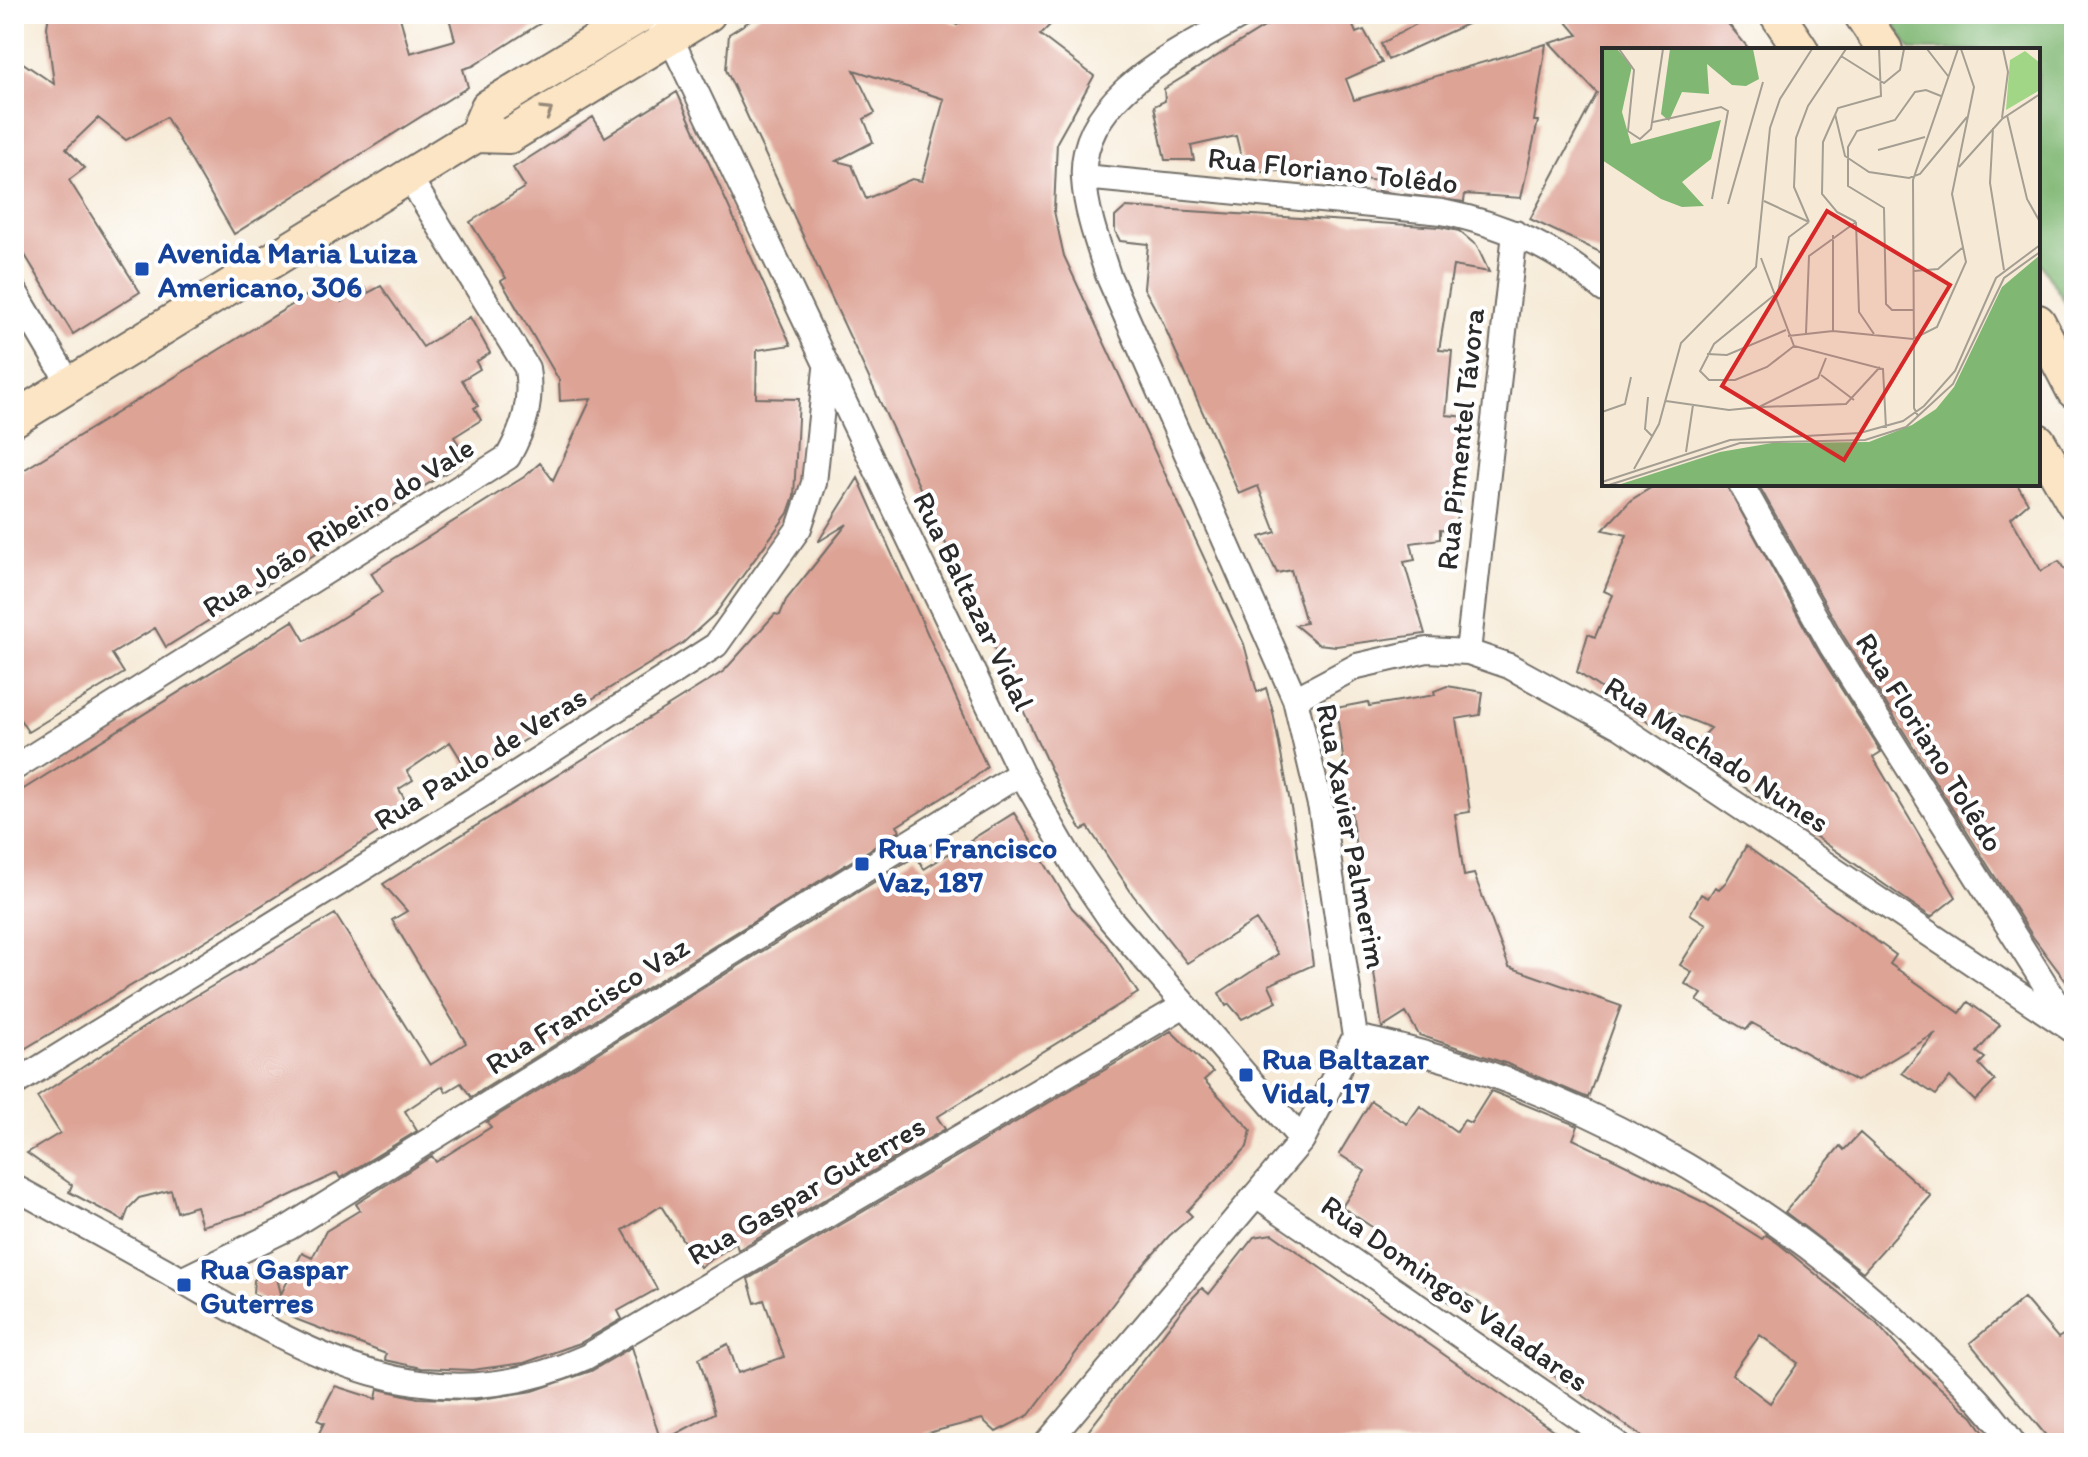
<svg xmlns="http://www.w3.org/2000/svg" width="2088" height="1457" font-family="Itim,sans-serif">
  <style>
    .forest { fill: #80b773; stroke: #56714f; stroke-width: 2 }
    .building { fill: #dda395; fill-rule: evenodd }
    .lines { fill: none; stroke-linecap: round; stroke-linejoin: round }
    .street-casing { stroke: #726e67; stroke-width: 28 }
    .secondary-casing { stroke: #726e67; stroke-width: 38 }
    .street { stroke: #fff; stroke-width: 24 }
    .secondary { stroke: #fce5c4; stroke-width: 34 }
    .oneway { stroke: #948878 }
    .transit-dot { fill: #1a4fb4; stroke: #fff; stroke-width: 3 }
    .labels { text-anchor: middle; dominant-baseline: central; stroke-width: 8; stroke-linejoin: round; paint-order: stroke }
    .street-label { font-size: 30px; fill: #2b2b2b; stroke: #fff }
    .transit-label { font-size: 30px; font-weight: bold; fill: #164399; stroke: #fff; text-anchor: start }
    .inset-road { fill: none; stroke: #a59e92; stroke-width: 2 }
    .view { fill: #d62828; fill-opacity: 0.15; stroke: #d62828; stroke-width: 4 }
    .inset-edge { fill: none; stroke: #2b2b2b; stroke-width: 4 }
  </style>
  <rect width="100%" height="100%" fill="#fff"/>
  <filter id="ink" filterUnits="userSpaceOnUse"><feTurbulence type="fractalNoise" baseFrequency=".0125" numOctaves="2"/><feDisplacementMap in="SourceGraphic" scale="16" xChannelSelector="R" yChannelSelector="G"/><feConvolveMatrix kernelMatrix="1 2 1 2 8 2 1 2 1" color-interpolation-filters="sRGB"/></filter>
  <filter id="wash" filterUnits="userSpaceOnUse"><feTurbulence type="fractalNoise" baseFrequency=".006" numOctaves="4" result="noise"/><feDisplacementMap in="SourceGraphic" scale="32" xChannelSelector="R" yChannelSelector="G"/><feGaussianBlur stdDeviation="1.8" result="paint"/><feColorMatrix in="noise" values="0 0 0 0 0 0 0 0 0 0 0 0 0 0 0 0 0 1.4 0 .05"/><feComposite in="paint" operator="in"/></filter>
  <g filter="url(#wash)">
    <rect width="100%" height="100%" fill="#f6ead6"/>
    <path class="forest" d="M 1888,14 L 2074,14 L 2074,317 L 2038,259 L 2038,50 L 1910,50 Z"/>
    <g id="blocks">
      <path class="building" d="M 49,14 L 399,14 L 410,53 L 455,40 L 448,14 L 555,14 L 473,66 L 463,69 L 468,87 L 234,234 L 166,117 L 126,140 L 98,118 L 66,149 L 85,168 L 69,180 L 140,292 L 73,334 L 14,237 L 14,57 L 54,84 L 47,27 Z
        M 761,14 L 937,14 L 957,25 L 975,14 L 1061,14 L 1040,35 L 1094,76 L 1057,142 L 1054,211 L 1064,256 L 1244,644 L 1257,692 L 1266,688 L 1273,712 L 1293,818 L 1313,965 L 1269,985 L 1277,1002 L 1242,1019 L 1229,1004 L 1226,1006 L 1219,993 L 1278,954 L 1256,920 L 1187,963 L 1133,895 L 1088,827 L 1082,830 L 1069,809 L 726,70 L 729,34 ZM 854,70 L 944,99 L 922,181 L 912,179 L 866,199 L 852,165 L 836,161 L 873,142 L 864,119 L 875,113 Z
        M 1285,14 L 1348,14 L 1356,33 L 1364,30 L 1382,63 L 1346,79 L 1354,100 L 1546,44 L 1534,121 L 1538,121 L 1521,198 L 1465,194 L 1464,202 L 1378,191 L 1379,181 L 1339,176 L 1316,181 L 1313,169 L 1245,173 L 1236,136 L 1191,146 L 1194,160 L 1165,160 L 1154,106 L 1165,101 L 1164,89 Z
        M 1434,14 L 1489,14 L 1388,60 L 1381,44 Z
        M 1560,14 L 1720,14 L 1750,50 L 1604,50 L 1604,254 L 1530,219 L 1597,93 L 1550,43 L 1578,35 Z
        M 677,92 L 791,345 L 757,350 L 756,398 L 799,399 L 794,496 L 788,513 L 715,614 L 683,643 L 470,774 L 450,742 L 407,771 L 413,780 L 399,789 L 404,798 L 406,815 L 176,959 L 14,1055 L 14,795 L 293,621 L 305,641 L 383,592 L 371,573 L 524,477 L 540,463 L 553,480 L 591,399 L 560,401 L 559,380 L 501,281 L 506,278 L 470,222 L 525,187 L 513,168 L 593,117 L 605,137 Z
        M 1126,207 L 1440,227 L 1459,231 L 1477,246 L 1489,272 L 1453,266 L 1439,350 L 1452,351 L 1446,415 L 1468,417 L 1455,531 L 1440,530 L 1440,539 L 1411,543 L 1415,560 L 1404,562 L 1425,634 L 1336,646 L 1318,644 L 1295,625 L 1306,623 L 1291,570 L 1277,573 L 1260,537 L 1276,532 L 1258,486 L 1239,494 L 1162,321 L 1144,288 L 1148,244 L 1120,241 L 1115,231 L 1115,217 Z
        M 329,282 L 341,302 L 365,288 L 368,293 L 381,286 L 423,347 L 470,317 L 490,353 L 476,362 L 480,369 L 462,380 L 478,406 L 474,408 L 481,420 L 454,437 L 468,459 L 166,647 L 155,628 L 112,654 L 124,673 L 28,732 L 14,710 L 14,476 Z
        M 858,478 L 987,767 L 974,778 L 897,826 L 900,831 L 471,1097 L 461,1083 L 446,1092 L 443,1086 L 423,1099 L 405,1111 L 417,1131 L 340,1178 L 337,1173 L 262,1209 L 202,1226 L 196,1206 L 177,1212 L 171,1190 L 139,1198 L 129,1208 L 124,1221 L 69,1192 L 72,1185 L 27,1153 L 60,1133 L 37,1097 L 158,1018 L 335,914 L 430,1065 L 466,1043 L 392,920 L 407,911 L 383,884 L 724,671 L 775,614 L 780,615 L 786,600 L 847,524 L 818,542 Z
        M 1657,484 L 1726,484 L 1818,652 L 1881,752 L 1873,757 L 1956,897 L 1931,917 L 1690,749 L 1711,728 L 1659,707 L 1651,723 L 1577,672 L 1588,634 L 1595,637 L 1613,595 L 1604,591 L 1627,535 L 1603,530 L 1631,500 Z
        M 1758,484 L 2017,484 L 2028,503 L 2011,518 L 2041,571 L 2059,561 L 2074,585 L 2074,992 L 2033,937 L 1844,637 Z
        M 1447,686 L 1483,692 L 1480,715 L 1456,719 L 1470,812 L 1455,814 L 1464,876 L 1474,874 L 1509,967 L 1621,1006 L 1588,1098 L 1508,1064 L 1419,1035 L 1406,1013 L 1382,1028 L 1336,708 L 1368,702 L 1369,706 L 1435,695 L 1434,691 Z
        M 1014,813 L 1072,908 L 1106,944 L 1138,993 L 937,1117 L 945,1129 L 738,1250 L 736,1243 L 700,1267 L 661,1206 L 623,1230 L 657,1289 L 618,1311 L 622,1319 L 580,1343 L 524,1363 L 472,1370 L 421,1368 L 385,1360 L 386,1354 L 293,1318 L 253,1293 L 254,1280 L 274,1266 L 281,1294 L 302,1253 L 312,1258 L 326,1231 L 360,1210 L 356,1204 L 432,1156 L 436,1162 L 491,1127 L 487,1122 L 916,856 L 924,869 Z
        M 1746,846 L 1896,955 L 1890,964 L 1960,1013 L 1968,1002 L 2000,1025 L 1977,1052 L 1985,1058 L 1979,1064 L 1995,1081 L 1975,1101 L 1950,1077 L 1936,1095 L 1902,1073 L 1936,1033 L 1856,1081 L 1752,1023 L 1746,1030 L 1697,1001 L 1702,994 L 1685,984 L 1692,972 L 1680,965 L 1706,924 L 1690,914 L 1701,894 L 1708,898 L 1715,887 L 1719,889 L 1726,882 Z
        M 1171,1031 L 1213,1072 L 1204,1080 L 1251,1130 L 1247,1147 L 1187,1211 L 1192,1216 L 1169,1236 L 1134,1276 L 1029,1415 L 996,1432 L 982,1419 L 924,1434 L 928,1443 L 314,1443 L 324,1423 L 317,1420 L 335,1386 L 376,1399 L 378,1389 L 418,1398 L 474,1400 L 533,1391 L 591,1371 L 632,1347 L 661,1442 L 715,1413 L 699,1358 L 728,1344 L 738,1373 L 784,1357 L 764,1300 L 755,1303 L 748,1279 Z
        M 1491,1091 L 1578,1126 L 1573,1139 L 1705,1203 L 1762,1239 L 1766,1235 L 1779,1244 L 1877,1324 L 1908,1359 L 1973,1417 L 1991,1443 L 1652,1443 L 1492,1333 L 1502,1318 L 1460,1290 L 1450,1303 L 1366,1243 L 1375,1229 L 1342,1207 L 1365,1171 L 1339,1154 L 1371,1101 L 1407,1124 L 1420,1106 L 1457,1132 L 1464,1120 L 1471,1123 ZM 1760,1335 L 1798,1363 L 1770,1403 L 1732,1374 Z
        M 1860,1133 L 1931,1196 L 1863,1272 L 1785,1212 L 1840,1146 L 1844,1150 Z
        M 1272,1234 L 1483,1382 L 1572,1443 L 1079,1443 L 1185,1306 L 1202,1288 L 1209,1294 L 1254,1237 Z
        M 2024,1298 L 2058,1338 L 2074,1328 L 2074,1430 L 2052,1443 L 1970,1343 Z"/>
    </g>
  </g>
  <g filter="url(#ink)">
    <use href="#blocks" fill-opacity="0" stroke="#726e67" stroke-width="2"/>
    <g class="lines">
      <g class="street-casing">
        <path id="street" d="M 653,14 L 670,37 L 692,83 L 1021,773 L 1077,870 L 1111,920 L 1302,1140
          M 1084,177 L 1442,212 C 1502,224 1558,248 1604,290
          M 14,290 L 69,383
          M 1741,484 L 1831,645 L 2068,1021
          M 1468,652 L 1515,233
          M 1295,699 L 1357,666 L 1427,650 L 1468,652 L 1509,666 L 1621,727 L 2074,1031
          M 14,768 L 508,457 C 525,426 532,403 527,368 L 409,177
          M 1355,1037 C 1563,1079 1756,1189 1910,1333 C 1947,1367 1984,1401 2013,1443
          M 14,1084 L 514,775 L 716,645 L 799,528 L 814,483 L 826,369
          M 14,1187 C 65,1215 117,1243 168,1272 C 303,1352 427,1429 586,1357 L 1183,1006
          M 1258,1196 L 1616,1443
          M 181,1280 L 288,1228 L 1021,773
          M 1047,1443 L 1302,1140 L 1355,1037 L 1321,809 L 1295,699 L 1108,275 C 1098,244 1086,212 1084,179 C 1078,94 1184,50 1244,14"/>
      </g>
      <g class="secondary-casing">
        <path id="secondary" d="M 1777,14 L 1801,50
          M 1861,14 L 1885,50
          M 476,135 L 488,107 L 642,14
          M 2038,322 L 2074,391
          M 14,419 L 476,135 L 509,136 L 708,14
          M 2038,441 L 2074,503"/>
      </g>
      <use href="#street" class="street"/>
      <use href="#secondary" class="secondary"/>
    </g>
    <defs><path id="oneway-chevron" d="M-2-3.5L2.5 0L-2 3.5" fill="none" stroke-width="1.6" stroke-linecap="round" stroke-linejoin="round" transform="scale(2)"/></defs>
    <use class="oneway" href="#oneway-chevron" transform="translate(547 112) rotate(-32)"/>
  </g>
  <g class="transit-dot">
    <rect x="134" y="261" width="16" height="16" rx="4"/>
    <rect x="854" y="856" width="16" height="16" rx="4"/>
    <rect x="1238" y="1067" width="16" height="16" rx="4"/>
    <rect x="176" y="1277" width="16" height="16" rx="4"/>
  </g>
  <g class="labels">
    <g class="street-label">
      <text transform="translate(1333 170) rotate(6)">Rua Floriano Tolêdo</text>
      <text transform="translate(1460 439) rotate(-84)">Rua Pimentel Távora</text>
      <text transform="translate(338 527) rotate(-32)">Rua João Ribeiro do Vale</text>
      <text transform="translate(974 601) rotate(64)">Rua Baltazar Vidal</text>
      <text transform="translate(1930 742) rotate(58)">Rua Floriano Tolêdo</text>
      <text transform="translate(1717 754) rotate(33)">Rua Machado Nunes</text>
      <text transform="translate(480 758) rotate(-32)">Rua Paulo de Veras</text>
      <text transform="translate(1352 836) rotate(79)">Rua Xavier Palmerim</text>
      <text transform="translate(587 1005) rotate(-32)">Rua Francisco Vaz</text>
      <text transform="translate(806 1190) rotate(-30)">Rua Gaspar Guterres</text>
      <text transform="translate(1455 1293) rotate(35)">Rua Domingos Valadares</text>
    </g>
    <g class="transit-label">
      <text x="158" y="252">Avenida Maria Luiza<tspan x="158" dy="34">Americano, 306</tspan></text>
      <text x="878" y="847">Rua Francisco<tspan x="878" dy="34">Vaz, 187</tspan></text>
      <text x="1262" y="1058">Rua Baltazar<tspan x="1262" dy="34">Vidal, 17</tspan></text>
      <text x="200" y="1268">Rua Gaspar<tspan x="200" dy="34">Guterres</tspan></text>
    </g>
  </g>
  <g transform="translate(1602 48)">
    <rect width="438" height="438" fill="#f6ead6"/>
    <path d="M 423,3 L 438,15 L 438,42 L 404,62 L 408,12 Z" fill="#a1d686"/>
    <path d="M 0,1 L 15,1 L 30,18 L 20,64 L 29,96 L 119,72 L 109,111 L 80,134 L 102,158 L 80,159 L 59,151 L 0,112 ZM 68,1 L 151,1 L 157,31 L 144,38 L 130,37 L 105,16 L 107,46 L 80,44 L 67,73 L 59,66 ZM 438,207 L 438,437 L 16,437 L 118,404 L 170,395 L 267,394 L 310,377 L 334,361 L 352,339 L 400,239 Z" fill="#80b773"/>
    <path class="inset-road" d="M 17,1 L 32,22 L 26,83 L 38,91 L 49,81 L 61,1M 325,1 L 346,28M 239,8 L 282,35 L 298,22 L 302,1M 233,66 L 243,108 L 267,124 L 307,130 L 318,126 L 365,69M 405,67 L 425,151 L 438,174M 400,70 L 406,24 L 401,1M 51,74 L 119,59 L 126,63 L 110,151M 391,80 L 388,135 L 402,222M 276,102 L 323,89M 357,119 L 400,71 L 438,46M 162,153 L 207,174M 126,156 L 161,34M 207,174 L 192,139 L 194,90 L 206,58 L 244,1M 254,174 L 235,164 L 220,146 L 221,94 L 236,60 L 279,48 L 277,1M 254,174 L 257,264 L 272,286M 231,187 L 231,283M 159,210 L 192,298 L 281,321 L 284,380M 312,223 L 336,221 L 360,200M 312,262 L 290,262 L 284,256 L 282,160 L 246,138 L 246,99 L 255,83 L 293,72 L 313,44 L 324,42 L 339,48M 204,285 L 207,208 L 254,174M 186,288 L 231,283 L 311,291 L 335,279 L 364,214 L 350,146 L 372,39 L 359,1M 192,298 L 165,319 L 133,332 L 107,332 L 98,323 L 112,296 L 176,244 L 187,189 L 207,174M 105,306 L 125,307 L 184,282M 312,309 L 312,360 L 316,368M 312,310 L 311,132 L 356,1M 219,327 L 252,352M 46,349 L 43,381 L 51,389M 64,353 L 127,362 L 157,359 L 216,330 L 224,310M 159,359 L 244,356 L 278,319M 0,364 L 23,356 L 29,329M 84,404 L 91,357M 32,421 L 57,376 L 79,295 L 154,219 L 168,80 L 178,51 L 210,1M 0,434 L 128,392 L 258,385 L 301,373 L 322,358 L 353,323 L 394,230 L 438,197M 7,437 L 138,395 L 263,392 L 304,379 L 351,336 L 402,230 L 438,204"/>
    <path class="view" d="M 225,163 L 348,237 L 242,412 L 120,338 Z"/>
    <rect width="438" height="438" class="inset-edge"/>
  </g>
  <rect width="2088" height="1457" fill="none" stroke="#fff" stroke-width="48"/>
</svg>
